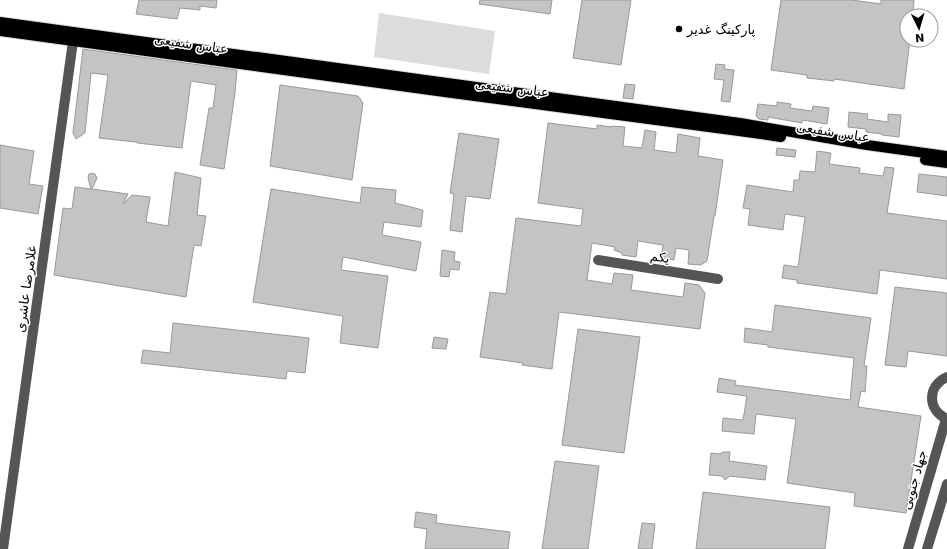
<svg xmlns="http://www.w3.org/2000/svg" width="947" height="549" font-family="'DejaVu Sans','Noto Sans Arabic',sans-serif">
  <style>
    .green { fill: #dcdcdc }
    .building { fill: #c4c4c4; stroke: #999 }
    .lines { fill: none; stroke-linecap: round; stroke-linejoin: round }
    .major-casing { stroke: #dbdbdb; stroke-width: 12 }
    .minor { stroke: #555; stroke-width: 10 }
    .major { stroke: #000; stroke-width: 10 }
    .poi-dot { fill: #000; stroke: #fff; stroke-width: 1.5 }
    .labels { text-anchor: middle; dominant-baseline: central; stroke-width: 3; stroke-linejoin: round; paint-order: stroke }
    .poi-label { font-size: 13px; fill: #000; stroke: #fff; text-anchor: start }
    .street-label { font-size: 13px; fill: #000; stroke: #fff }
  </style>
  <rect width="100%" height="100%" fill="#fff"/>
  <path class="green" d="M 379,13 L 495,31 L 489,74 L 374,57 Z"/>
  <path class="building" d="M 139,0 L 217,0 L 216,8 L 200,6 L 200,10 L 180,8 L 177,19 L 136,14 Z
    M 480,0 L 552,0 L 550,14 L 479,4 Z
    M 582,0 L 631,0 L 621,65 L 573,58 Z
    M 781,0 L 852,0 L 881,4 L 881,0 L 914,0 L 913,16 L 907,16 L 907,40 L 910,40 L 904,89 L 834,79 L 834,81 L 807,78 L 807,75 L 771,70 Z
    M 83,49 L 237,70 L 235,93 L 224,169 L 200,165 L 209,108 L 213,108 L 216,85 L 191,81 L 182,148 L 137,143 L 137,141 L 136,142 L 99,138 L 108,75 L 91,73 L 85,133 L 76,139 L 73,133 Z
    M 716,64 L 725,65 L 724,69 L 734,70 L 730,102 L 721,101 L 724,80 L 714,79 Z
    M 625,84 L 635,85 L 633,99 L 623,98 Z
    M 280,85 L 358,96 L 363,103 L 352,180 L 270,166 Z
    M 777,102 L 791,104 L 790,108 L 812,111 L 813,106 L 829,108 L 827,124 L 802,120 L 802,123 L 768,117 L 768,120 L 759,119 L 756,116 L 758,104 L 777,106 Z
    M 849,112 L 868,114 L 867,119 L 888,122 L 888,114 L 901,115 L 899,137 L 882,135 L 882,134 L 866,132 L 866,129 L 848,127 Z
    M 548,123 L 597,129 L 597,125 L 612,127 L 612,126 L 625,127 L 623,146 L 642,148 L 645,130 L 656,132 L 654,150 L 676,153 L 678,134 L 700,138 L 698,156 L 723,160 L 715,216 L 714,216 L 707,261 L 701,265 L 688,264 L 689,250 L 676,248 L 674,260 L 661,258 L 663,245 L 638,241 L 636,257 L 622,255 L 622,253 L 614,250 L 615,247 L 592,243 L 587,280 L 612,284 L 614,273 L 633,275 L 631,290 L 683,297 L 685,283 L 699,285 L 705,293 L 700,329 L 559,312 L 552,369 L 522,365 L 523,363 L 480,357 L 490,292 L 506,294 L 516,218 L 581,226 L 583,209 L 538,203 Z
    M 459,133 L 499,139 L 490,199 L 466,196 L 462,232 L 450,230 L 454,194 L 450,193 Z
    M 0,145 L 34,151 L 29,184 L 43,186 L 38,214 L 0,208 Z
    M 777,148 L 796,150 L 795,157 L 776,155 Z
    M 817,151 L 831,153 L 829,164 L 860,168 L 859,173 L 883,176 L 885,167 L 894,168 L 887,213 L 947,221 L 947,279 L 880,270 L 877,294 L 797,283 L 797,280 L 782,278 L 784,265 L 798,267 L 805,217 L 785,214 L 783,230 L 748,225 L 750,209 L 743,208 L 747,185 L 793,192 L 794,180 L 799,180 L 800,171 L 815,172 Z
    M 175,172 L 201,178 L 197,215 L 206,216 L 201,246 L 194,245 L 186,297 L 54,275 L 63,208 L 72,209 L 75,187 L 91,189 L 88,178 L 89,174 L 92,173 L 95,174 L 97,178 L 92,189 L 128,194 L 123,204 L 132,195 L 150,197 L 146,222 L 168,226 Z
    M 919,174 L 947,177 L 947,196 L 917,192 Z
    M 362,187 L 396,190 L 395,203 L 423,210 L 421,227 L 384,222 L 382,235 L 421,242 L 416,271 L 343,257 L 341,270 L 388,276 L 378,348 L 340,343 L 343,316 L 253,302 L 271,189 L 360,203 Z
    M 442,250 L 455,252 L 454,261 L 460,262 L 459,270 L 450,269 L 449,277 L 440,276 Z
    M 895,287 L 947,293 L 947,356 L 908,351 L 906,367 L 885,365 Z
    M 775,305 L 871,318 L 864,366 L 867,366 L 865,392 L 861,391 L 858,407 L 921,416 L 906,513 L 854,506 L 855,493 L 787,483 L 796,419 L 756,414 L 754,434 L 722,431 L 723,418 L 743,420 L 747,396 L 717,392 L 719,378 L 736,381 L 735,385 L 850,400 L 854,358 L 768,347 L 768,345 L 744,342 L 745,328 L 772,332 Z
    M 173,323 L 309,338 L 305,373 L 287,371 L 286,379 L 141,363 L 143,350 L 170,353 Z
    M 578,329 L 640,337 L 624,453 L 562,445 Z
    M 434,337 L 448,339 L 446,349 L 432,348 Z
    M 723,452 L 730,452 L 729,461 L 767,466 L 765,480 L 730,476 L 725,480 L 722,476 L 709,475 L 711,453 L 720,454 Z
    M 555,461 L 599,466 L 588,549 L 542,549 Z
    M 703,492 L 830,507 L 825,549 L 696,549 Z
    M 416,512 L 437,515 L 436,523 L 510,532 L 508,549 L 425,549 L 427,529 L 414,527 Z
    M 642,523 L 655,524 L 652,549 L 638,549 Z"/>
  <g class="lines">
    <g class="major-casing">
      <path id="major" d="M 0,22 L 740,123 L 867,145 L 947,156
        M 0,31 L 452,93 L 739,131 L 781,137
        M 925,160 L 947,163"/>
    </g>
    <path class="minor" d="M 598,260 L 718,279
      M 947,377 C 927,386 927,410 947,419
      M 3,549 L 74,34
      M 908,549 L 946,419
      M 927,549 L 947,484"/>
    <use href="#major" class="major"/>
  </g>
  <circle class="poi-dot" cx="679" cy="29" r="4"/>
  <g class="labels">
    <g class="poi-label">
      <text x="687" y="29">پارکینگ غدیر</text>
    </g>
    <g class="street-label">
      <text transform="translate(191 44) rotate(8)">عباس شفیعی</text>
      <text transform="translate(512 88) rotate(7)">عباس شفیعی</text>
      <text transform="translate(833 132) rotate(9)">عباس شفیعی</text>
      <text transform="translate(660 257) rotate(9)">یکم</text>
      <text transform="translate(26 289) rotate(-82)">غلامرضا عاشری</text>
      <text transform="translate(914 480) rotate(-74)">جهاد جنوبی</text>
    </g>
  </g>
  <g transform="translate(919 28) rotate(175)"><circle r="19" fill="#ffffff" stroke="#999999"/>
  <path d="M0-3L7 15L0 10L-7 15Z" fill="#000000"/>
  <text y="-6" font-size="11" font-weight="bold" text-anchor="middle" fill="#000000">N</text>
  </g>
</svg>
